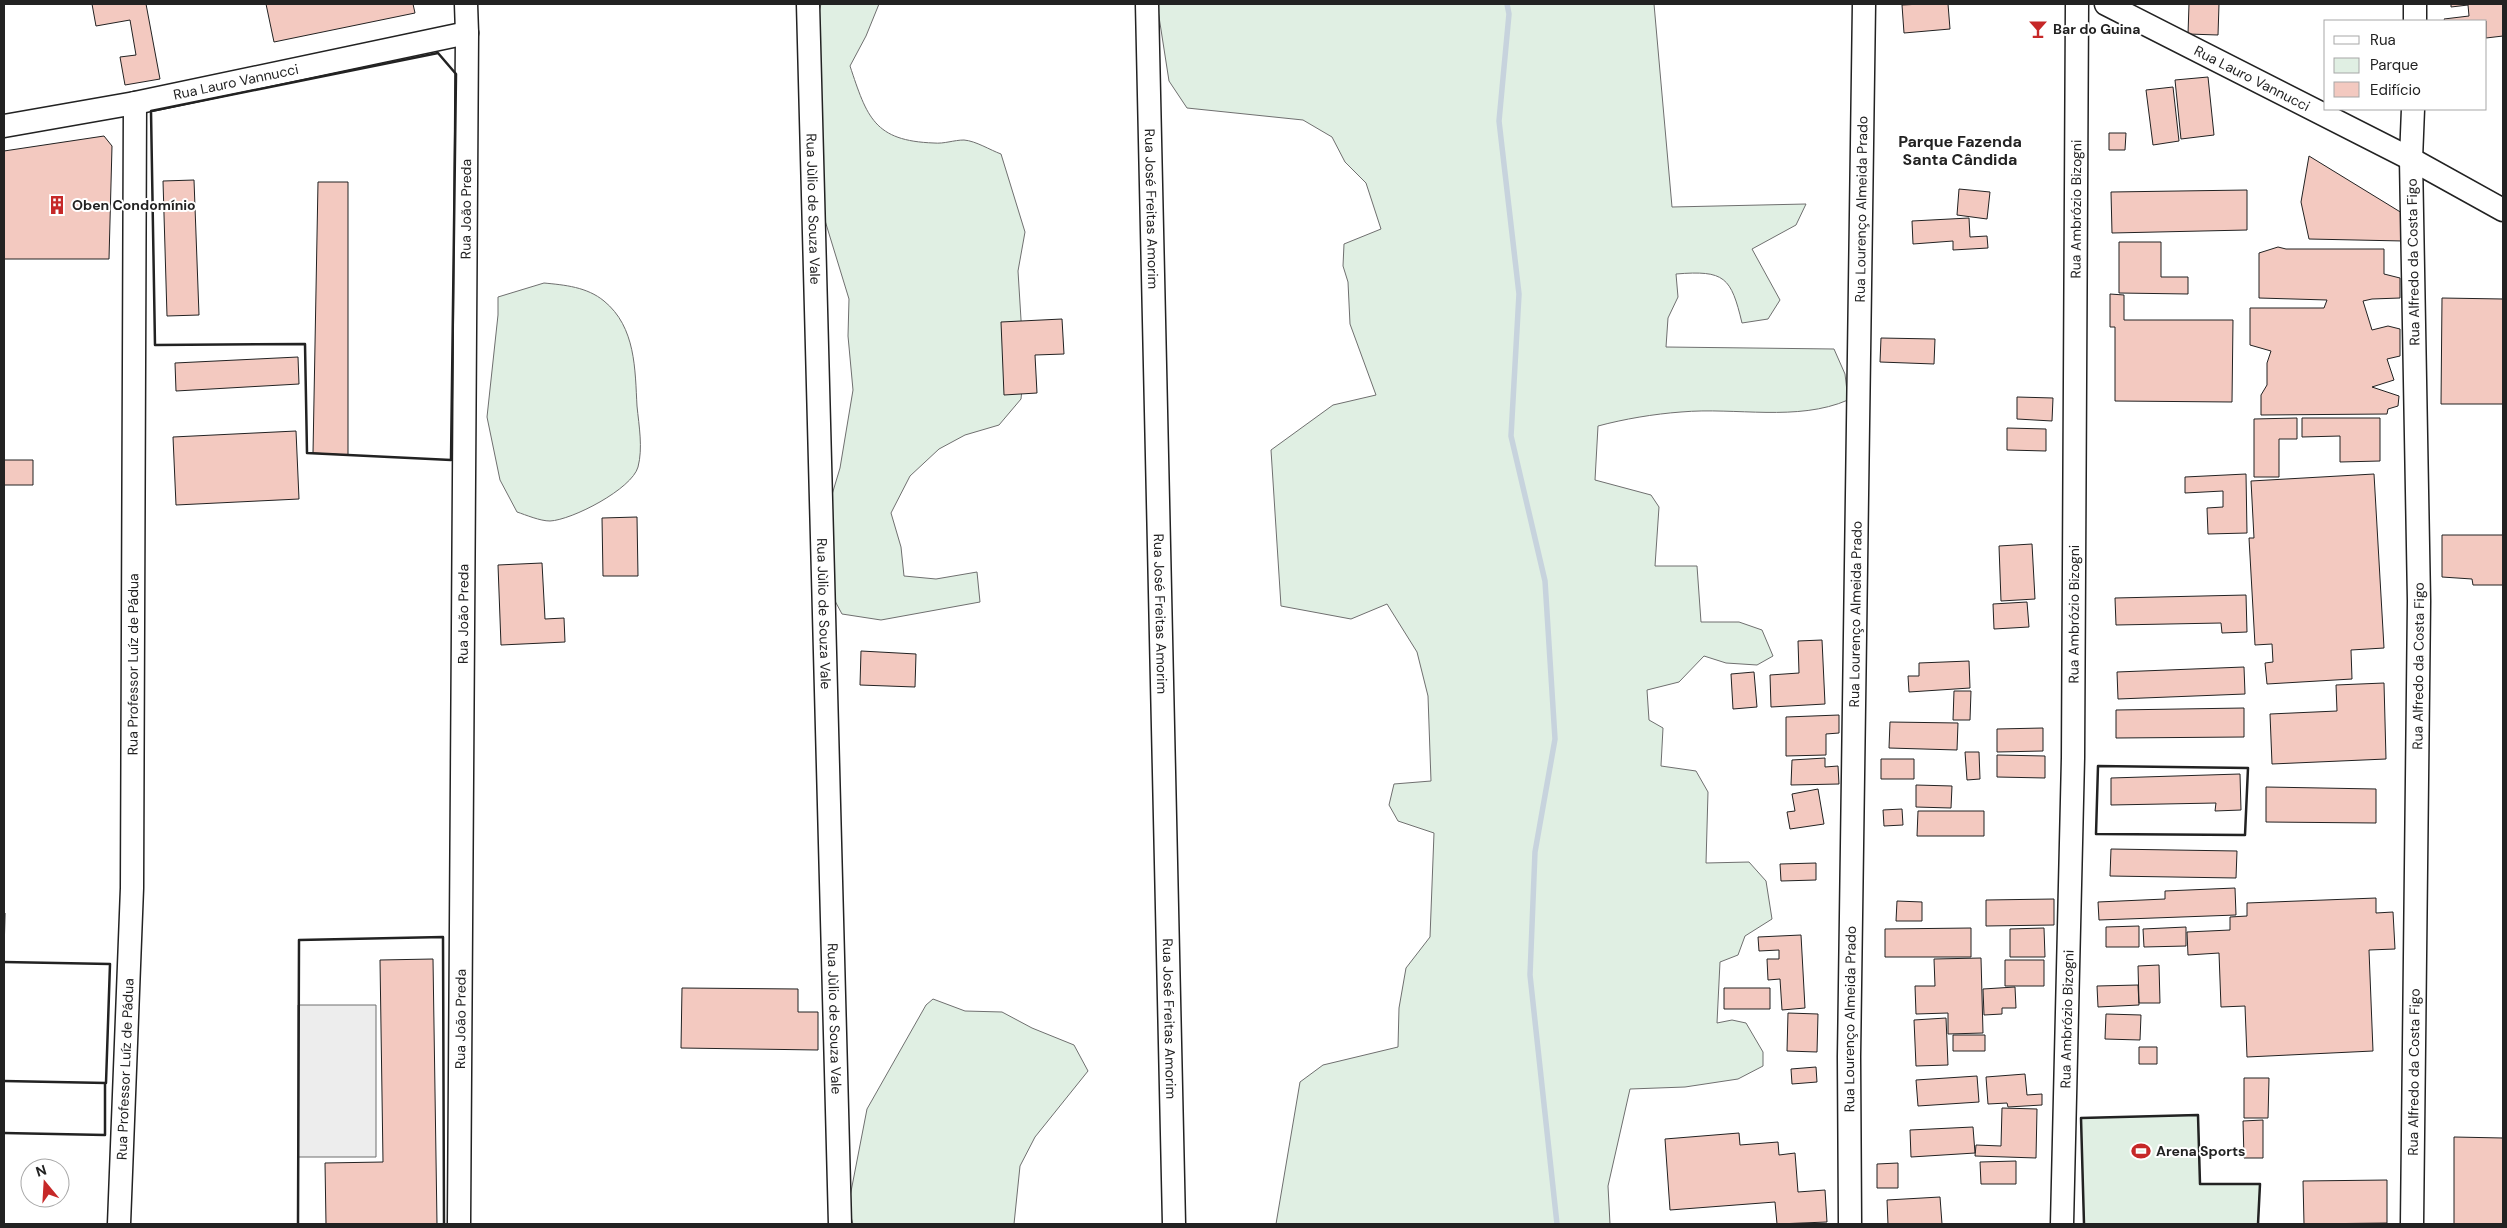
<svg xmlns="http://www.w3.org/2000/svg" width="2507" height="1228" font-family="'DM Sans',sans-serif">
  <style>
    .green { fill: #e0efe3; stroke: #6f6f6f }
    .parking { fill: #ededed; stroke: #6f6f6f }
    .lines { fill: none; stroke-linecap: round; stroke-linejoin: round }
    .stream { stroke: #c7d3dd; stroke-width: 5.5 }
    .building { fill: #f3c9c0; stroke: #222 }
    .minor-casing { stroke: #222; stroke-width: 25 }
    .minor { stroke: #fff; stroke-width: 22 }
    .wall { stroke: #222; stroke-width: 2.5 }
    .labels { text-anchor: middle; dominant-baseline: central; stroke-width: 4; stroke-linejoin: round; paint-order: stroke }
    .poi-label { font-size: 14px; font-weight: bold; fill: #222; stroke: #fff; text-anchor: start }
    .street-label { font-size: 14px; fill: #222; stroke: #fff }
    .quarter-label { font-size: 16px; font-weight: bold; fill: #222; stroke: #fff }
  </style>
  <rect width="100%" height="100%" fill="#fff"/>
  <path class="green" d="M 821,4 L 879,4 L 866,36 L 850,66 C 867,117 874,141 934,143 C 944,144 954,140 964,140 C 976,141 990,150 1001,154 L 1025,232 L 1018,271 L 1024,368 L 1021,399 L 999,425 L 965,435 L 939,449 L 910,476 L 891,513 L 901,547 L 904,576 L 936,579 L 977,572 L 980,602 L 881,620 L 842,614 L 828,588 L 816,548 L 840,468 L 853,390 L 848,336 L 849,299 L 808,165 L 812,41 Z
    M 1157,4 L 1654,4 L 1672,207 L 1806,204 L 1796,225 L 1752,249 L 1780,300 L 1768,319 L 1742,323 C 1731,277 1725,270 1676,274 L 1678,297 L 1668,318 L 1666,347 L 1834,349 L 1845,374 L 1848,400 C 1797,422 1736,407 1681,412 C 1654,414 1624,419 1598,426 L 1595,480 L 1651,495 L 1659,507 L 1655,566 L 1697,566 L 1701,622 L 1739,622 L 1762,630 L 1773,656 L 1757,665 L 1726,663 L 1704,656 L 1679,682 L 1647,690 L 1649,720 L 1663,728 L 1661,766 L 1696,771 L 1708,792 L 1706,863 L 1749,862 L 1766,881 L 1772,919 L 1745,936 L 1738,955 L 1720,962 L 1717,1023 L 1732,1020 L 1746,1023 L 1763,1052 L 1763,1066 L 1738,1079 L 1685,1087 L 1630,1089 L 1608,1186 L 1610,1224 L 1276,1224 L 1300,1082 L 1323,1065 L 1398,1047 L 1399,1008 L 1406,968 L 1430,937 L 1434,833 L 1398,821 L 1389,805 L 1394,784 L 1431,781 L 1428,696 L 1417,652 L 1387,604 L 1351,619 L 1281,606 L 1271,450 L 1333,405 L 1376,395 L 1350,324 L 1348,282 L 1343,266 L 1344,244 L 1381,229 L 1366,183 L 1345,162 L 1332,137 L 1303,120 L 1187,108 L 1169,81 Z
    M 544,283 C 565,285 587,287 604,301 C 636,327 635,370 637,406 C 639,426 643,448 638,467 C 632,489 572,520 550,521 C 540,521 526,515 517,512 L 500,480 L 487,417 L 498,315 L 498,297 Z
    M 933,999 L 965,1011 L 1002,1012 L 1032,1028 L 1074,1045 L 1088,1071 L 1035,1137 L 1020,1166 L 1014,1224 L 853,1224 L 848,1207 L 867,1109 L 926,1005 Z
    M 2198,1115 L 2200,1184 L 2260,1184 L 2258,1224 L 2084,1224 L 2081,1118 Z"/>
  <path class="parking" d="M 298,1005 L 376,1005 L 376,1157 L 298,1157 Z"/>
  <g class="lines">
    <path class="stream" d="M 1507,4 L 1509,14 L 1499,121 L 1519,294 L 1511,436 L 1545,581 L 1555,739 L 1535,852 L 1530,975 L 1557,1224"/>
  </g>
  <path class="building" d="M 92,4 L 146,4 L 160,79 L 125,85 L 120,57 L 136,55 L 130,20 L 96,26 Z
    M 266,4 L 413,4 L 415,13 L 274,42 Z
    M 1922,4 L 1948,4 L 1950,29 L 1904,33 L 1902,5 Z
    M 2189,4 L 2219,4 L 2218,35 L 2188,34 Z
    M 2451,4 L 2503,4 L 2503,36 L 2486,38 L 2486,21 L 2445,21 L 2444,19 L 2469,16 L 2468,5 L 2451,7 Z
    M 2208,77 L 2214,135 L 2181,139 L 2175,80 Z
    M 2173,87 L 2179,141 L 2153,145 L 2146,90 Z
    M 2109,133 L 2126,133 L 2125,150 L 2109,150 Z
    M 104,136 L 112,146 L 109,259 L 4,259 L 4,151 Z
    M 2309,156 L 2402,213 L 2403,241 L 2309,239 L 2301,202 Z
    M 194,180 L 199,315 L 167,316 L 163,181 Z
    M 318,182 L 348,182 L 348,455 L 313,453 Z
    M 1959,189 L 1990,192 L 1987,219 L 1957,215 Z
    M 2247,190 L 2247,230 L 2112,233 L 2111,192 Z
    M 1969,218 L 1970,237 L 1987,236 L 1988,248 L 1953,250 L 1953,241 L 1913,244 L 1912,221 Z
    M 2119,242 L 2161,242 L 2161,277 L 2188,277 L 2188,294 L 2119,293 Z
    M 2278,247 L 2286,249 L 2384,249 L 2384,274 L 2400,278 L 2400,298 L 2372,299 L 2363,301 L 2372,330 L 2388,326 L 2400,329 L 2400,356 L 2387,359 L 2394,380 L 2372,387 L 2399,396 L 2398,406 L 2388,409 L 2387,414 L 2261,415 L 2261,395 L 2267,385 L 2267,363 L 2271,351 L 2250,345 L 2250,308 L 2324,308 L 2327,300 L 2259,298 L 2259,253 Z
    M 2110,294 L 2124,295 L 2124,320 L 2233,320 L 2232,402 L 2115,401 L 2115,327 L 2110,327 Z
    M 2442,298 L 2503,299 L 2503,404 L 2441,404 Z
    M 1062,319 L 1064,354 L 1035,355 L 1037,393 L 1004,395 L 1001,322 Z
    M 1881,338 L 1935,339 L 1934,364 L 1880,362 Z
    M 298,357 L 299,384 L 176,391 L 175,363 Z
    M 2017,397 L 2053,398 L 2052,421 L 2017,419 Z
    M 2297,418 L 2297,439 L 2279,439 L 2279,477 L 2254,477 L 2254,419 Z
    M 2302,418 L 2380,418 L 2380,461 L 2340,462 L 2340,436 L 2302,437 Z
    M 2007,428 L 2046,429 L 2046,451 L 2007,450 Z
    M 296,431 L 299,499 L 176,505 L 173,437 Z
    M 4,460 L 33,460 L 33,485 L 4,485 Z
    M 2246,474 L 2247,533 L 2208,534 L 2207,508 L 2223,507 L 2223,491 L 2185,493 L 2185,477 Z
    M 2374,474 L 2384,648 L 2351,650 L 2352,679 L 2267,684 L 2265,663 L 2273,662 L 2272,644 L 2255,645 L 2249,538 L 2254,538 L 2251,481 Z
    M 637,517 L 638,576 L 603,576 L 602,518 Z
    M 2442,535 L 2503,535 L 2503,585 L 2473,585 L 2472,579 L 2442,577 Z
    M 2032,544 L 2035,599 L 2001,601 L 1999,546 Z
    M 542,563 L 545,619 L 564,618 L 565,642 L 501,645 L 498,565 Z
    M 2246,595 L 2247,632 L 2222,633 L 2221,623 L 2116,625 L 2115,598 Z
    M 2027,602 L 2029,627 L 1994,629 L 1993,604 Z
    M 1822,640 L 1825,704 L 1771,707 L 1770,675 L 1799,673 L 1798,641 Z
    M 861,651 L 916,654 L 915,687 L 860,685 Z
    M 1969,661 L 1970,688 L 1909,692 L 1908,676 L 1919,676 L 1919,663 Z
    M 2244,667 L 2245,694 L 2118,699 L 2117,672 Z
    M 1754,672 L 1757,707 L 1733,709 L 1731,674 Z
    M 2384,683 L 2386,759 L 2272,764 L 2270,714 L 2337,711 L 2336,685 Z
    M 1954,691 L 1971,691 L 1970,720 L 1953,720 Z
    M 2244,708 L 2244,737 L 2116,738 L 2116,710 Z
    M 1839,715 L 1839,733 L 1826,734 L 1826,755 L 1786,756 L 1786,717 Z
    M 1890,722 L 1958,723 L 1957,750 L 1889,748 Z
    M 2043,728 L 2043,751 L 1997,752 L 1997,729 Z
    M 1965,752 L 1979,752 L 1980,779 L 1967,780 Z
    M 1997,755 L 2045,756 L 2045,778 L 1997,777 Z
    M 1825,758 L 1825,767 L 1838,766 L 1839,784 L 1791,785 L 1792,760 Z
    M 1881,759 L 1914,759 L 1914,779 L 1881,779 Z
    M 2240,774 L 2241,810 L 2215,811 L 2216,803 L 2111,805 L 2111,778 Z
    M 1916,785 L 1952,786 L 1951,808 L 1916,807 Z
    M 2266,787 L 2376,789 L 2376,823 L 2266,822 Z
    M 1818,789 L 1824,824 L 1790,829 L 1787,812 L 1795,811 L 1792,794 Z
    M 1902,809 L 1903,825 L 1884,826 L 1883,810 Z
    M 1918,811 L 1984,811 L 1984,836 L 1917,836 Z
    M 2111,849 L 2237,851 L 2236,878 L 2110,876 Z
    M 1816,863 L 1816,880 L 1781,881 L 1780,864 Z
    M 2235,888 L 2236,915 L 2099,920 L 2098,902 L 2165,899 L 2165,891 Z
    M 2376,898 L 2376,913 L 2393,912 L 2395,949 L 2369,950 L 2373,1051 L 2247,1057 L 2245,1006 L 2221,1007 L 2219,953 L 2188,955 L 2187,932 L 2230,930 L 2230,917 L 2247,916 L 2247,903 Z
    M 2054,899 L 2054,925 L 1986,926 L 1986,900 Z
    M 1897,901 L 1922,902 L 1922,921 L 1896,921 Z
    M 4,913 L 5,913 L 4,956 Z
    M 2139,926 L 2139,947 L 2106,947 L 2106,927 Z
    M 2186,927 L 2186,946 L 2144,947 L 2143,929 Z
    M 1971,928 L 1971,957 L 1885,957 L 1885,929 Z
    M 2044,928 L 2045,957 L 2010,957 L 2010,929 Z
    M 1801,935 L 1805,1008 L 1782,1010 L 1780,979 L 1768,980 L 1767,959 L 1779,959 L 1779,950 L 1759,951 L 1758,937 Z
    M 1981,958 L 1983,1033 L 1948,1034 L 1948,1013 L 1916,1014 L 1915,986 L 1935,986 L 1934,959 Z
    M 433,959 L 437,1224 L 326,1224 L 325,1163 L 383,1162 L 380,960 Z
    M 2005,960 L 2044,960 L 2044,986 L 2005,986 Z
    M 2159,965 L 2160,1003 L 2139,1003 L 2138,966 Z
    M 2138,985 L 2139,1005 L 2098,1007 L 2097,986 Z
    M 2015,987 L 2016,1008 L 2002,1008 L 2002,1014 L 1984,1015 L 1983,989 Z
    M 682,988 L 798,989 L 798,1012 L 818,1012 L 818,1050 L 681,1048 Z
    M 1724,988 L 1770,988 L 1770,1009 L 1724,1009 Z
    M 1788,1013 L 1818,1014 L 1817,1052 L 1787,1051 Z
    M 2106,1014 L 2141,1015 L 2140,1040 L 2105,1039 Z
    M 1946,1018 L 1948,1065 L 1916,1066 L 1914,1020 Z
    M 1953,1035 L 1985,1035 L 1985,1051 L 1953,1051 Z
    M 2139,1047 L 2157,1047 L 2157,1064 L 2139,1064 Z
    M 1816,1067 L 1817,1082 L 1792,1084 L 1791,1069 Z
    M 2025,1074 L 2027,1095 L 2042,1094 L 2042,1105 L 2008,1107 L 2007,1103 L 1988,1104 L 1986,1077 Z
    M 1977,1076 L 1979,1102 L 1918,1106 L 1916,1080 Z
    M 2244,1078 L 2269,1078 L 2268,1118 L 2244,1118 Z
    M 2002,1108 L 2037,1109 L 2036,1158 L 1975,1156 L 1976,1145 L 2001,1146 Z
    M 2263,1120 L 2263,1158 L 2244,1158 L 2243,1121 Z
    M 1973,1127 L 1975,1153 L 1911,1157 L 1910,1130 Z
    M 1739,1133 L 1740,1145 L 1778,1142 L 1779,1155 L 1795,1153 L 1798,1192 L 1825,1190 L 1827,1222 L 1777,1224 L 1775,1202 L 1670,1210 L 1665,1139 Z
    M 2454,1137 L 2503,1138 L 2503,1224 L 2454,1224 Z
    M 2016,1161 L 2016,1184 L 1981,1184 L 1980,1162 Z
    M 1898,1163 L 1898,1188 L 1877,1188 L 1877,1164 Z
    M 2387,1180 L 2387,1223 L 2304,1224 L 2303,1181 Z
    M 1940,1197 L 1942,1224 L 1888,1224 L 1887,1200 Z"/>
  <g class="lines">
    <g class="minor-casing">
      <g id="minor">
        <path id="s1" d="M 808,4 L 840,1224"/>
        <path id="s2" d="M 1147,4 L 1174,1224"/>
        <path id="s3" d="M 2106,4 L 2411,159 L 2503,210"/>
        <path d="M 2415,4 L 2415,21"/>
        <path id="s4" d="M 4,126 L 135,103 L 467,33"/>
        <path id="s5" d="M 119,1224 L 132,888 L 135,103"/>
        <path id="s6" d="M 459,1224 L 467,33 L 466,4"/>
        <path id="s7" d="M 1850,1224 L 1849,1057 L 1864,4"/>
        <path id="s8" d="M 2062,1224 L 2073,758 L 2077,4"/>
        <path id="s9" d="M 2412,1224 L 2419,601 L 2411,159 L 2413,109"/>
      </g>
    </g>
    <use href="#minor" class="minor"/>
    <path class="wall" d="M 438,53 L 456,74 L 451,460 L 307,453 L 305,344 L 155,345 L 151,111 Z
      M 2098,766 L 2248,768 L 2245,835 L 2096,834 Z
      M 4,962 L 110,964 L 106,1083 L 4,1081
      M 4,1133 L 105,1135 L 105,1083
      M 298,1224 L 299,940 L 443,937 L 444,1224
      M 2084,1224 L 2081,1118 L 2198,1115 L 2200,1184 L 2260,1184 L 2258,1224"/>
  </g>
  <defs>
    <g id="bar-bare" transform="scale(1.5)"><path d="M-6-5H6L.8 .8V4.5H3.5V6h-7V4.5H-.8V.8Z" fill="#c62828" stroke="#fff" stroke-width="2.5" paint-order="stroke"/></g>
    <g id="building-bare" transform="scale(1.5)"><path d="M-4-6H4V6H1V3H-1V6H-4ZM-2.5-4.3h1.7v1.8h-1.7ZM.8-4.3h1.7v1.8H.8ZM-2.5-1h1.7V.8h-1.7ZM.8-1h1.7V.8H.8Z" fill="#c62828" stroke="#fff" stroke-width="2.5" paint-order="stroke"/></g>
    <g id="stadium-bare" transform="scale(1.5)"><path d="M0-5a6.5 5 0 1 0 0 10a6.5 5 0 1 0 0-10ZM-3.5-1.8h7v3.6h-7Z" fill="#c62828" stroke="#fff" stroke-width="2.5" paint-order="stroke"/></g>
  </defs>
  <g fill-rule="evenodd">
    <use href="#bar-bare" x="2038" y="29"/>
    <use href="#building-bare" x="57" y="205"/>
    <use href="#stadium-bare" x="2141" y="1151"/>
  </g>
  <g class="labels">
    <g class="poi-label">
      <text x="2053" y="29">Bar do Guina</text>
      <text x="72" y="205">Oben Condomínio</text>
      <text x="2156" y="1151">Arena Sports</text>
    </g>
    <g class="street-label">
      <text stroke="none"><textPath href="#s3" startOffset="164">Rua Lauro Vannucci</textPath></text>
      <text stroke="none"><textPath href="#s4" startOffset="236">Rua Lauro Vannucci</textPath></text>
      <text stroke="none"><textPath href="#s6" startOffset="1015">Rua João Preda</textPath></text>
      <text stroke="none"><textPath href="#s1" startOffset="205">Rua Jùlio de Souza Vale</textPath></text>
      <text stroke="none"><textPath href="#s2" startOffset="205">Rua José Freitas Amorim</textPath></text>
      <text stroke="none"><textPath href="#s7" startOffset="1015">Rua Lourenço Almeida Prado</textPath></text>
      <text stroke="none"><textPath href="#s8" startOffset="1015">Rua Ambrózio Bizogni</textPath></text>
      <text transform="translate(2413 262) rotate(-91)">Rua Alfredo da Costa Figo</text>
      <text stroke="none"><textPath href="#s6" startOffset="610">Rua João Preda</textPath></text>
      <text stroke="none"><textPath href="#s1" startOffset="610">Rua Jùlio de Souza Vale</textPath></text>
      <text stroke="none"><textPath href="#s2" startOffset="610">Rua José Freitas Amorim</textPath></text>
      <text stroke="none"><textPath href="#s7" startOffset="610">Rua Lourenço Almeida Prado</textPath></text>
      <text stroke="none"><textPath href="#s8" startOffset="610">Rua Ambrózio Bizogni</textPath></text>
      <text stroke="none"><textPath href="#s5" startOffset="560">Rua Professor Luíz de Pádua</textPath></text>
      <text stroke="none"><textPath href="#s9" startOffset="558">Rua Alfredo da Costa Figo</textPath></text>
      <text stroke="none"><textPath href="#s6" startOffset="205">Rua João Preda</textPath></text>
      <text stroke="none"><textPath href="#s1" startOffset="1015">Rua Jùlio de Souza Vale</textPath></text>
      <text stroke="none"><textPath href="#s2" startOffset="1015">Rua José Freitas Amorim</textPath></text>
      <text stroke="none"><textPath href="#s7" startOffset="205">Rua Lourenço Almeida Prado</textPath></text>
      <text stroke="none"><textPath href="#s8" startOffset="205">Rua Ambrózio Bizogni</textPath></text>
      <text stroke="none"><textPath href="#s5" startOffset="155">Rua Professor Luíz de Pádua</textPath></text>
      <text stroke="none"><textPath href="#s9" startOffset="152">Rua Alfredo da Costa Figo</textPath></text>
    </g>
    <g class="quarter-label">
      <text x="1960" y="141">Parque Fazenda<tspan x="1960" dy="18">Santa Cândida</tspan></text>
    </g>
  </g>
  <rect width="2507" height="1228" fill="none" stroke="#222222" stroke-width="10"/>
  <rect x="2324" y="20" width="162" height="90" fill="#ffffff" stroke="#a7a7a7"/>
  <rect x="2334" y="36" width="25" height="8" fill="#ffffff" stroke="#a7a7a7"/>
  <text x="2370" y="45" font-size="15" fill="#222222">Rua</text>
  <rect x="2334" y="58" width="25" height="15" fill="#e0efe3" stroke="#a7a7a7"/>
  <text x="2370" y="70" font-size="15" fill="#222222">Parque</text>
  <rect x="2334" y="82" width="25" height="15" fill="#f3c9c0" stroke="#a7a7a7"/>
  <text x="2370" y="95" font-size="15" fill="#222222">Edifício</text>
  <g transform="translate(45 1183) rotate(342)"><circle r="24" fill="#ffffff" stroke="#a7a7a7"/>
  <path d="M0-4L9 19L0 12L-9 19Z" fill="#c62828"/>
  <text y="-8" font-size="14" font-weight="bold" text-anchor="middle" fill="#222222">N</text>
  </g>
</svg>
